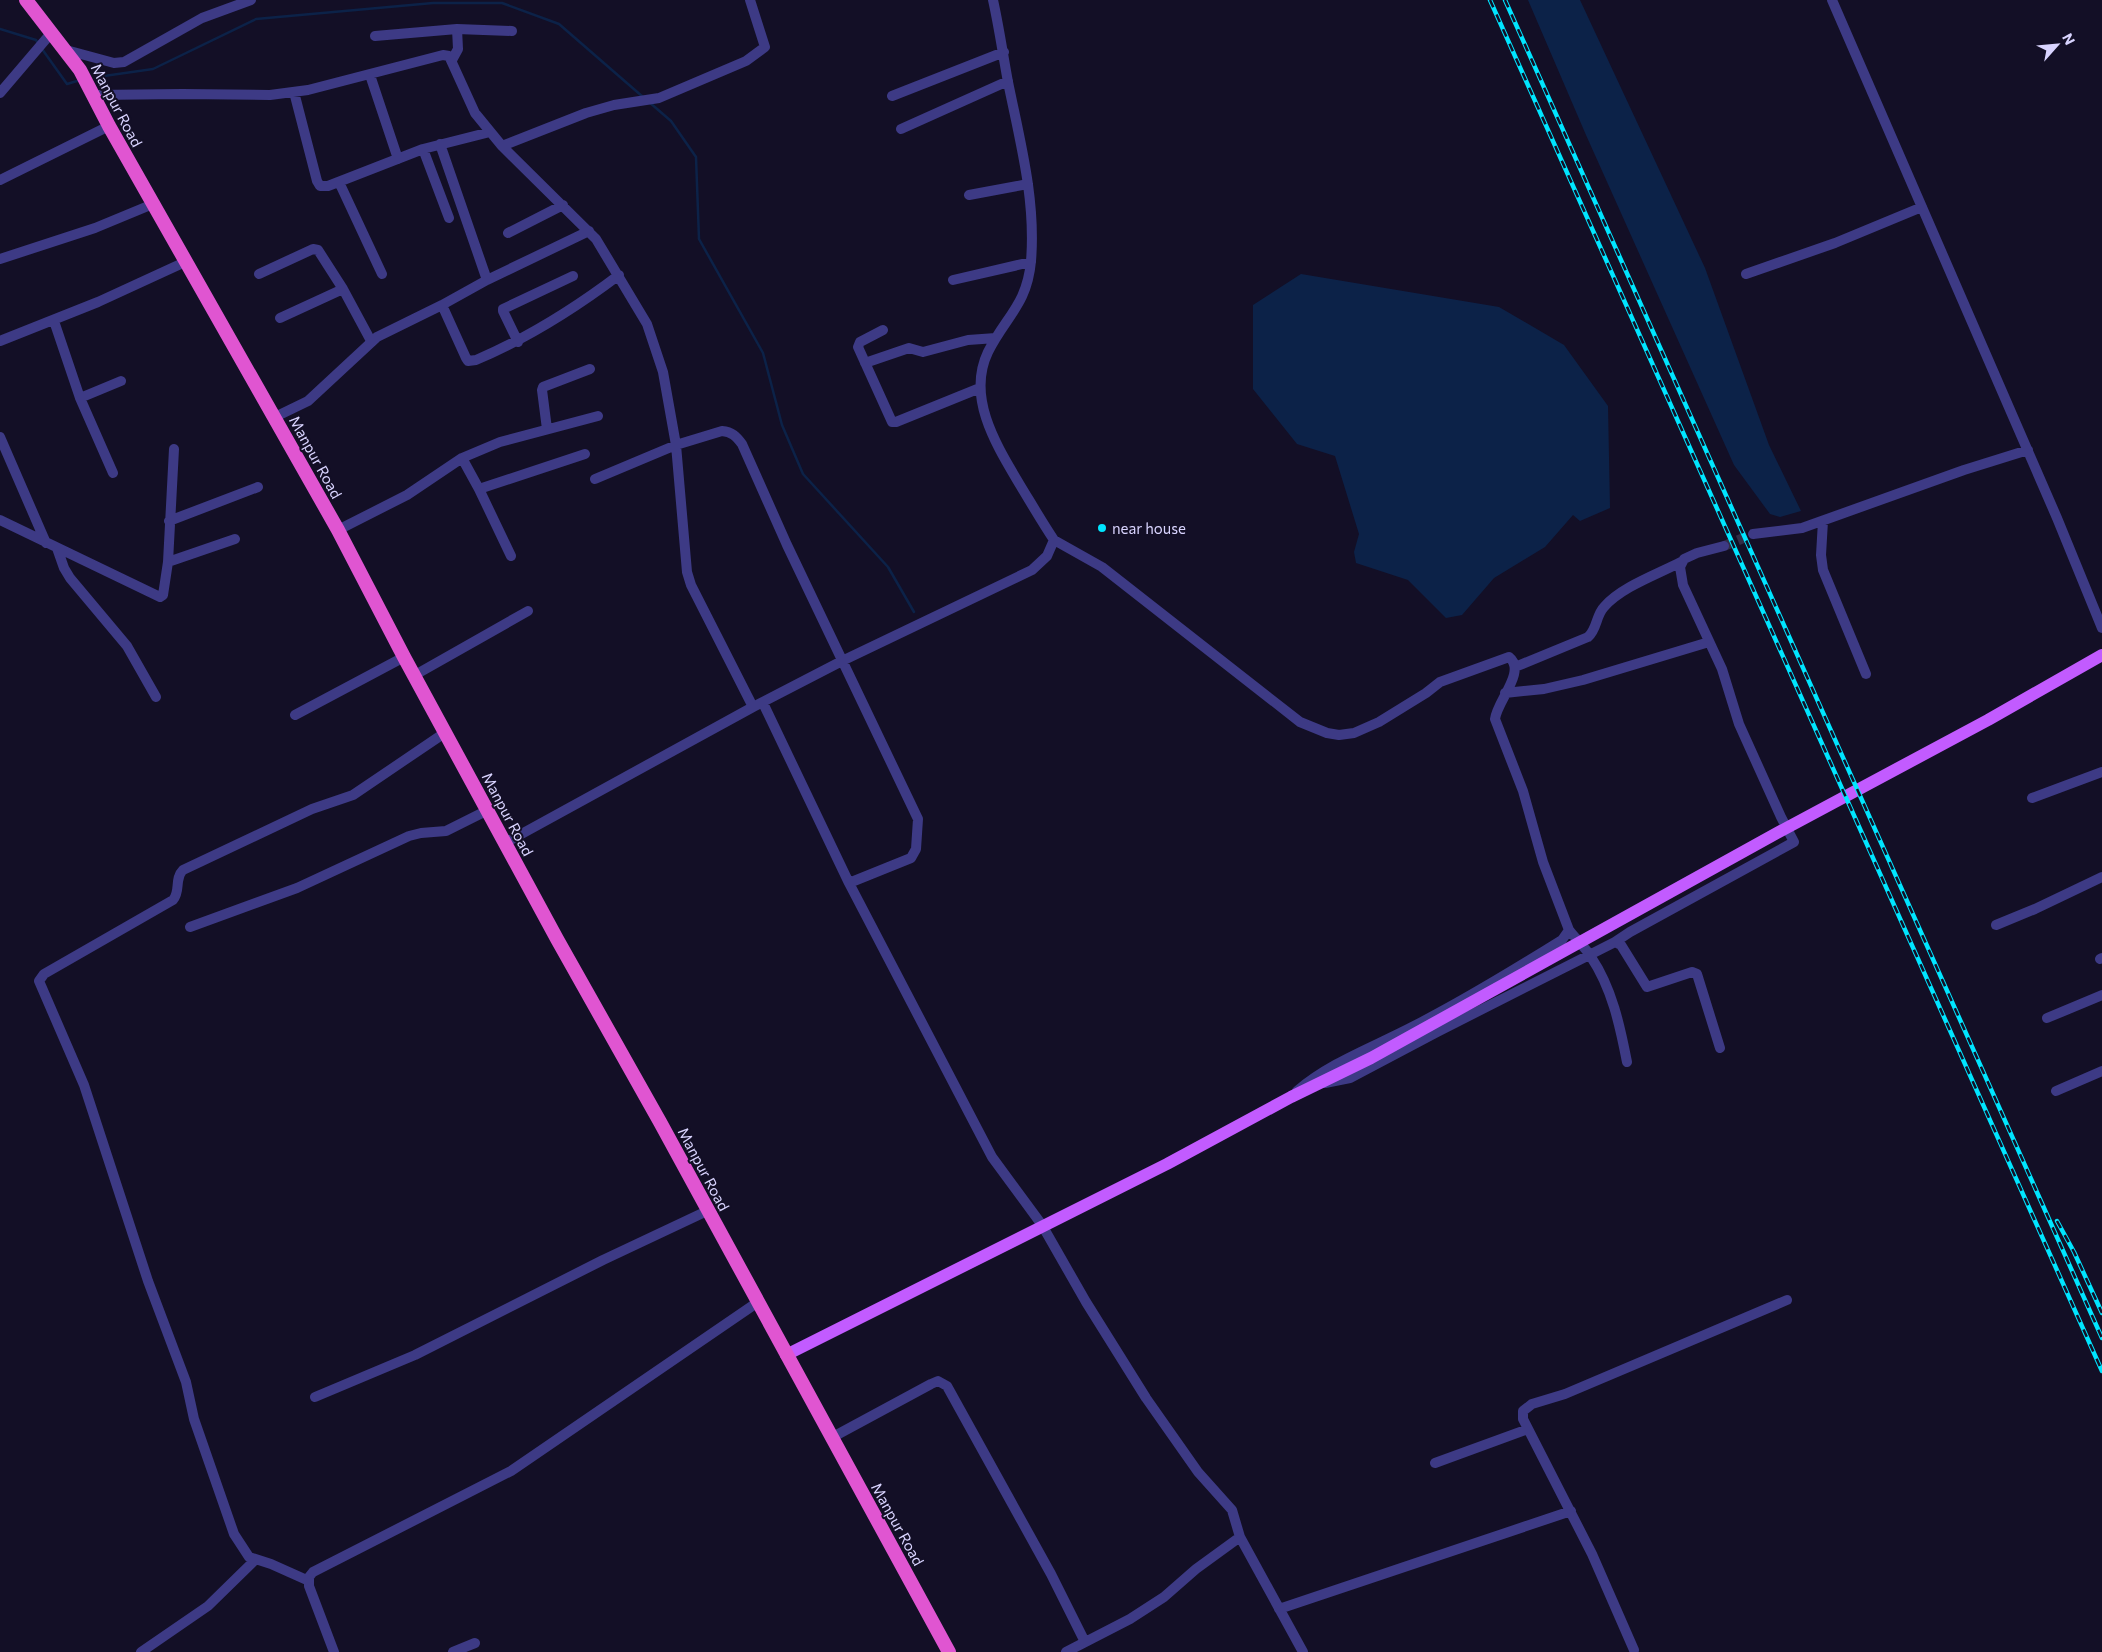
<svg xmlns="http://www.w3.org/2000/svg" width="2102" height="1652" font-family="Commissioner,sans-serif">
  <style>
    .water { fill: #0c2248 }
    .lines { fill: none; stroke-linecap: round; stroke-linejoin: round }
    .stream { stroke: #0c2248; stroke-width: 2.5 }
    .minor-tunnel { stroke: #312d47; stroke-width: 10; stroke-dasharray: 10 5; stroke-linecap: butt }
    .minor { stroke: #3d3a85; stroke-width: 10 }
    .primary { stroke: #c25bff; stroke-width: 12 }
    .trunk { stroke: #e055d1; stroke-width: 14 }
    .rail-casing { stroke: #00e5ff; stroke-width: 4.5 }
    .rail { stroke: #130f26; stroke-width: 2.5; stroke-dasharray: 8; stroke-linecap: butt }
    .poi-dot { fill: #00e5ff; stroke: #130f26; stroke-width: 2 }
    .labels { text-anchor: middle; dominant-baseline: central; stroke-width: 4; stroke-linejoin: round; paint-order: stroke }
    .street-label { font-size: 15px; fill: #d9d4ff; stroke: #130f26 }
    .poi-label { font-size: 15px; fill: #d9d4ff; stroke: #130f26; text-anchor: start }
  </style>
  <rect width="100%" height="100%" fill="#130f26"/>
  <path class="water" d="M 1528,0 L 1580,0 L 1705,268 L 1769,445 L 1801,511 L 1780,517 L 1770,514 L 1734,465 L 1586,135 Z
    M 1301,274 L 1499,307 L 1564,345 L 1608,406 L 1610,508 L 1580,521 L 1573,515 L 1545,547 L 1494,578 L 1462,615 L 1446,618 L 1408,580 L 1356,563 L 1354,552 L 1359,534 L 1335,456 L 1297,444 L 1253,389 L 1253,305 Z"/>
  <g class="lines">
    <path class="stream" d="M 0,29 L 36,40 L 39,45
      M 42,49 L 67,84 L 77,81
      M 97,77 L 153,69 L 256,19 L 433,3 L 502,3 L 559,24 L 643,97
      M 649,102 L 671,121 L 696,157 L 699,239 L 763,353 L 782,425 L 803,474 L 888,567 L 914,612"/>
    <path class="minor-tunnel" d="M 1724,546 L 1753,534"/>
    <path class="minor" d="M 1832,0 L 2057,518 L 2102,628
      M 375,36 L 457,29 L 512,31
      M 66,50 L 114,63 L 124,62 L 202,18 L 251,0
      M 452,60 L 458,49 L 457,29
      M 370,75 L 398,159
      M 294,92 L 317,181 L 320,186 L 328,186 L 423,149 L 490,132
      M 0,93 L 52,32
      M 94,95 L 182,94 L 270,95 L 308,90 L 443,55 L 449,56 L 475,113 L 502,146 L 596,239 L 647,324 L 663,372 L 676,445 L 687,572 L 691,585 L 753,707
      M 892,96 L 1004,52
      M 901,129 L 1008,81
      M 440,144 L 487,280
      M 502,146 L 586,113 L 614,105 L 659,98 L 746,61 L 765,47 L 750,0
      M 423,149 L 449,218
      M 0,180 L 109,126
      M 339,182 L 382,274
      M 969,195 L 1028,184
      M 508,233 L 563,205
      M 0,259 L 95,228 L 153,204
      M 259,274 L 313,249 L 318,250 L 343,289 L 371,341
      M 1746,274 L 1835,243 L 1922,207
      M 953,280 L 1031,262
      M 442,305 L 466,358 L 468,361 L 476,360 C 528,338 574,309 619,275
      M 280,318 L 343,289
      M 54,321 L 80,398 L 113,473
      M 883,330 L 860,342 L 858,347 L 892,422 L 896,422 L 980,388
      M 0,341 L 98,302 L 185,262
      M 518,342 L 503,311 L 503,309 L 573,276
      M 865,363 L 909,348 L 923,352 L 968,340 L 996,338
      M 80,398 L 121,381
      M 275,417 L 308,401 L 377,337 L 442,305 L 487,280 L 589,231
      M 547,429 L 542,390 L 543,387 L 590,369
      M 0,437 L 46,543
      M 462,458 L 479,489 L 511,556
      M 595,479 L 676,445 L 722,431 C 732,432 736,436 742,444 L 787,545 L 918,819 L 916,849 L 911,858 L 849,883
      M 479,489 L 585,454
      M 0,520 L 160,597 L 163,595 L 168,562 L 174,449
      M 169,521 L 258,487
      M 1823,521 L 1821,555 L 1823,570 L 1866,674
      M 338,530 L 407,495 L 462,458 L 500,442 L 598,416
      M 1753,534 L 1802,528 L 1964,470 L 2028,450
      M 1054,540 L 1102,567 L 1300,722 L 1327,733 L 1339,735 L 1354,733 L 1379,722 L 1426,693 L 1440,682 L 1509,657 C 1527,671 1497,701 1495,719 L 1523,791 L 1543,862 L 1569,930 L 1562,940 C 1514,970 1465,1000 1414,1026 C 1374,1047 1331,1062 1297,1091
      M 57,548 L 64,568 L 70,578 L 127,646 L 156,697
      M 168,562 L 235,539
      M 1515,667 L 1588,637 C 1597,630 1596,615 1604,607 C 1621,587 1658,574 1681,562
      M 415,675 L 528,611
      M 1505,693 L 1544,689 L 1583,680 L 1709,642
      M 763,703 L 849,883 L 992,1157 L 1042,1225 L 1086,1302 L 1146,1398 L 1198,1472 L 1232,1510 L 1240,1537 L 1303,1652
      M 295,715 L 404,657
      M 2032,798 L 2102,772
      M 505,843 L 753,707 L 842,661 L 1032,570 L 1047,556 L 1054,540 C 1042,522 1031,503 1020,485 C 997,446 966,398 988,352 C 1006,316 1027,305 1031,261 C 1036,200 1020,141 1008,82 C 1003,55 999,27 993,0
      M 1996,925 L 2035,909 L 2102,877
      M 190,927 L 297,888 L 409,836 L 421,833 L 446,831 L 488,810
      M 1569,930 C 1576,939 1585,947 1591,957 C 1612,988 1620,1026 1627,1062
      M 1615,942 L 1630,932 L 1794,842 L 1781,817 L 1739,724 L 1722,669 L 1683,585 L 1680,567 L 1684,559 L 1697,553 L 1724,546
      M 2100,959 L 2102,958
      M 2047,1018 L 2102,995
      M 1325,1083 L 1350,1078 L 1437,1032 L 1615,942 L 1621,945 L 1647,987 L 1692,972 L 1697,974 L 1720,1048
      M 2056,1091 L 2102,1071
      M 315,1397 L 415,1355 L 603,1260 L 707,1211
      M 831,1438 L 931,1384 L 938,1381 L 947,1386 L 1051,1574 L 1085,1642
      M 1435,1463 L 1528,1429
      M 309,1581 L 271,1564 L 249,1557 L 234,1534 L 194,1419 L 186,1382 L 148,1281 L 84,1085 L 39,981 L 44,974 L 173,900 C 181,891 174,879 183,870 L 312,809 L 353,795 L 446,732
      M 1279,1609 L 1571,1511
      M 1634,1650 L 1592,1554 L 1523,1419 L 1523,1411 L 1532,1404 L 1565,1394 L 1787,1300
      M 141,1652 L 208,1606 L 255,1560
      M 334,1652 L 309,1586 L 309,1577 L 313,1572 L 511,1471 L 758,1302
      M 453,1652 L 475,1643
      M 1066,1652 L 1130,1619 L 1164,1597 L 1196,1569 L 1240,1537"/>
    <path class="primary" d="M 786,1355 L 1167,1164 L 1291,1097 L 1371,1058 L 1777,833 L 1988,720 L 2102,655"/>
    <path class="trunk" d="M 26,0 L 80,70 L 109,126 L 338,530 L 404,657 L 557,939 L 660,1122 L 949,1652"/>
    <g class="rail-casing">
      <path id="rail" d="M 1490,0 L 2102,1371
        M 1505,0 L 2102,1338
        M 2057,1221 L 2074,1252 L 2102,1313"/>
    </g>
    <use href="#rail" class="rail"/>
  </g>
  <circle class="poi-dot" cx="1102" cy="528" r="5"/>
  <g class="labels">
    <g class="street-label">
      <text transform="translate(117 105) rotate(62)">Manpur Road</text>
      <text transform="translate(316 457) rotate(61)">Manpur Road</text>
      <text transform="translate(508 814) rotate(62)">Manpur Road</text>
      <text transform="translate(704 1169) rotate(62)">Manpur Road</text>
      <text transform="translate(898 1524) rotate(61)">Manpur Road</text>
    </g>
    <g class="poi-label">
      <text x="1112" y="528">near house</text>
    </g>
  </g>
  <g transform="translate(2057 45) rotate(63)" stroke="#130f26" stroke-width="4" paint-order="stroke">
  <path d="M0-4L9 19L0 12L-9 19Z" fill="#d9d4ff"/>
  <text y="-8" font-size="14" font-weight="bold" text-anchor="middle" fill="#d9d4ff">N</text>
  </g>
</svg>
